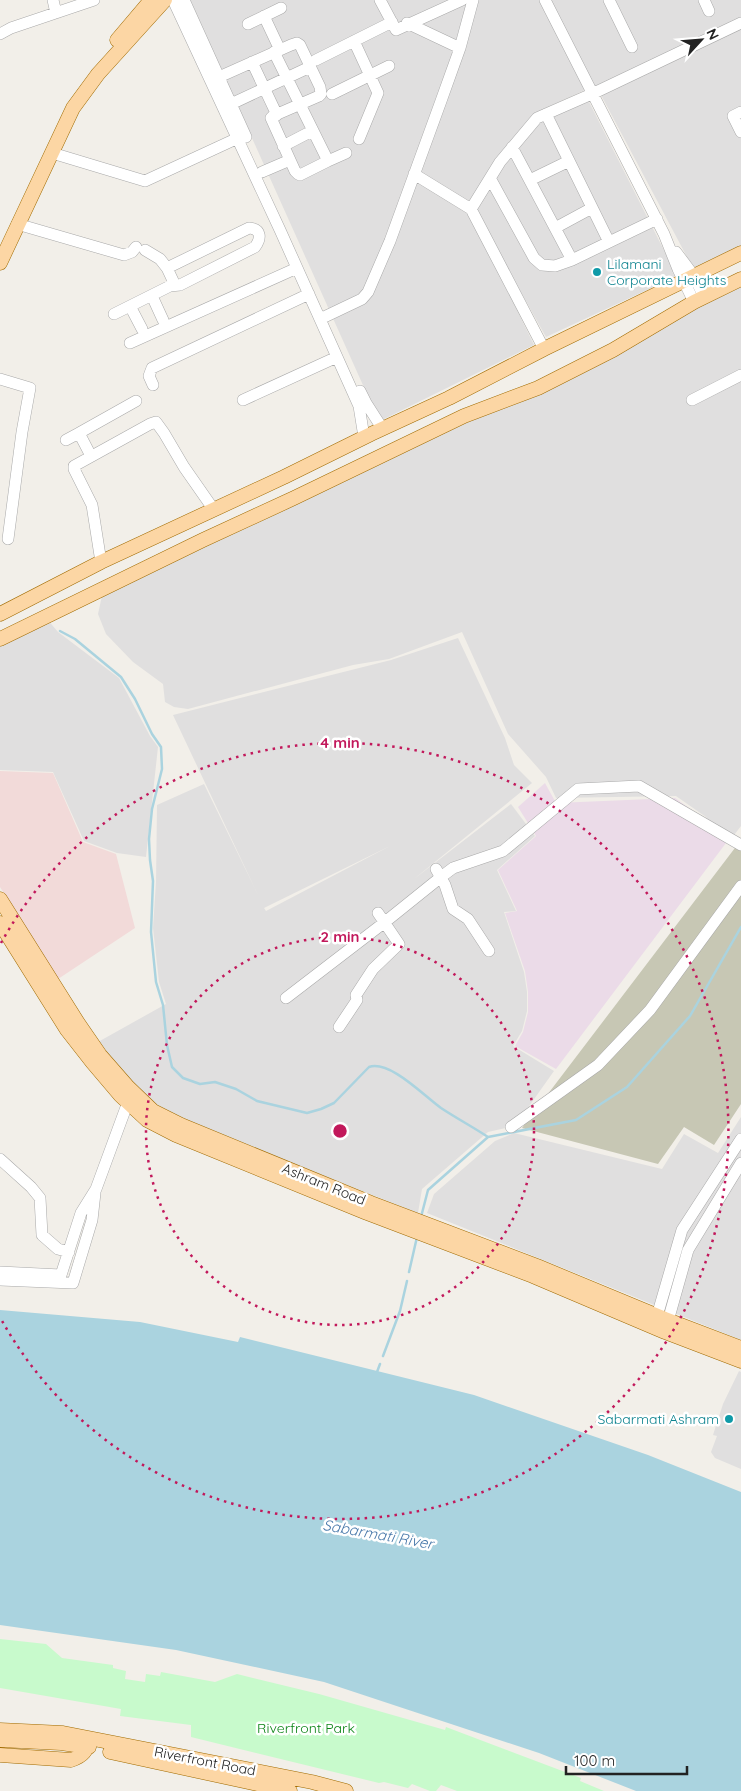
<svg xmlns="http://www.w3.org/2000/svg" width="741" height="1791" font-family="Quicksand,sans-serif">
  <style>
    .residential { fill: #e0dfdf; fill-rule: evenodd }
    .commercial { fill: #f2dad9 }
    .industrial { fill: #ebdbe8 }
    .construction { fill: #c7c7b4 }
    .park { fill: #c8facc }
    .water { fill: #aad3df }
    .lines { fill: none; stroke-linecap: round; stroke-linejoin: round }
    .stream { stroke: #aad3df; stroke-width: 2.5 }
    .minor-casing { stroke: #a9a9a9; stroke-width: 12 }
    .major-casing { stroke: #a06b00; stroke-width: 15 }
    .minor { stroke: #fff; stroke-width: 11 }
    .major { stroke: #fcd6a4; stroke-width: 14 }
    .ring { fill: none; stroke: #c2185b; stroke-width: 2.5; stroke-dasharray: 2.5 5 }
    .culture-dot { fill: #0f9aa8; stroke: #fff; stroke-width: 2 }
    .labels { text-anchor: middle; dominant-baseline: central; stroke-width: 5; stroke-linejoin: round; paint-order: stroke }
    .culture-label { font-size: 14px; fill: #0d838f; stroke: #fff; text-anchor: start }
    .street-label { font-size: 14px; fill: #222; stroke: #fff }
    .park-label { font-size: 14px; fill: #0c8416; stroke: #fff }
    .water-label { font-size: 15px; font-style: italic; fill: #4a7aab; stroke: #fff }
    .centre { fill: #c2185b; stroke: #fff; stroke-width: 2.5 }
    .ring-label { font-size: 15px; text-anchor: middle; font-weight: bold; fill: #c2185b; stroke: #fff; stroke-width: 5; stroke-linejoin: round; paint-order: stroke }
  </style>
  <rect width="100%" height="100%" fill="#f2efe9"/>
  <path class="residential" d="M 190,0 L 539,0 L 587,89 L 533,114 L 490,167 L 469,212 L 534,345 L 382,420 L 371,403 Z
    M 548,0 L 741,0 L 741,21 L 596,91 Z
    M 741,27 L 741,110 L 732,115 L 741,134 L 741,251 L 695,272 L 601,95 Z
    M 585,94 L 677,276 L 546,337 L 474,208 L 534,115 Z
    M 741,284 L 741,826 L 728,843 L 706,817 L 676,796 L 556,798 L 546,777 L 508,734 L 462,632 L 389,659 L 353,665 L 188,709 L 174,707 L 165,702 L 163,684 L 133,662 L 106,634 L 98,614 L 103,591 Z
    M 47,619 L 58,632 L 119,678 L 150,736 L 158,747 L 146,857 L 117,853 L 84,841 L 53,772 L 0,770 L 0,642 Z
    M 458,638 L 505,738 L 514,765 L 532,783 L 414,879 L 511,804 L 535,836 L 497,870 L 516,911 L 504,912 L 524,972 L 527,992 L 527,1011 L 522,1031 L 513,1046 L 554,1071 L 515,1126 L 488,1132 L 422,1189 L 418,1213 L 155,1109 L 132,1088 L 98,1042 L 166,1004 L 159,982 L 153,928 L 156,882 L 157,805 L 204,784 L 259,897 L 173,715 L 391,660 ZM 390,846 L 266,911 L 264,908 Z
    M 741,1117 L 741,1340 L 427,1213 L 434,1194 L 495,1141 L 514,1133 L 662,1169 L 684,1134 L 718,1153 Z
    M 739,1371 L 741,1372 L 741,1469 L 715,1458 L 711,1452 L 717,1436 L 713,1435 L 723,1404 Z"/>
  <path class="commercial" d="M 0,771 L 53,773 L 83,842 L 116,854 L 135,928 L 58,979 L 0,887 Z"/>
  <path class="industrial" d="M 545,783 L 556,803 L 675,798 L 704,819 L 726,843 L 556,1069 L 515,1046 L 523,1032 L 528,1012 L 528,992 L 525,971 L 505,913 L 517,911 L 498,870 L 536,836 L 518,807 Z"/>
  <path class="construction" d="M 741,840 L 741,1104 L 714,1145 L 684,1127 L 658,1164 L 522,1128 Z"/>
  <path class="park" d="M 0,1639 L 46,1644 L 62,1658 L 113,1665 L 113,1668 L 126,1671 L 125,1679 L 145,1682 L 146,1674 L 160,1676 L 161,1672 L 215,1682 L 237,1674 L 319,1694 L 445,1730 L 446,1727 L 581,1778 L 580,1781 L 604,1791 L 457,1791 L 441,1785 L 436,1791 L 430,1791 L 412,1784 L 408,1788 L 384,1782 L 379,1783 L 191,1737 L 191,1725 L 120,1716 L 121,1709 L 0,1688 Z"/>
  <path class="water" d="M 0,1310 L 140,1322 L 238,1342 L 240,1337 L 474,1395 L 648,1455 L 741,1492 L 741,1791 L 636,1791 L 539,1753 L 324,1682 L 176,1650 L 0,1625 Z"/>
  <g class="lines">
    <path class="stream" d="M 60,631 L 75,639 L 121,677 L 135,699 L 152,734 L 161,747 L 162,769 L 152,809 L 149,839 L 150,860 L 153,881 L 151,932 L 156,982 L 163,1005 L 167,1045 L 172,1067 L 183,1078 L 200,1084 L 215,1082 L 236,1089 L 257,1101 L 307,1113 L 321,1109 L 334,1103 L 369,1067 C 390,1060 424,1096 441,1108 C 456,1118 473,1127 488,1137
      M 421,1217 L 428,1190 L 488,1137 L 576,1120 L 627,1087 L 690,1016 L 741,927
      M 409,1272 L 417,1237
      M 383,1356 L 400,1311 L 407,1281
      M 377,1372 L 380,1364"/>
    <g class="minor-casing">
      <path id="minor" d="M 53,0 L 56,13
        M 173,0 L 280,230 L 359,406 L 364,437
        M 184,0 L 246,137
        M 380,0 L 396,30 L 462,0
        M 545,0 L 664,234 L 678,269 L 694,302
        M 609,0 L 632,47
        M 704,0 L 709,11
        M 264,16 L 280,50
        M 407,23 L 460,48
        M 248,24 L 281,8
        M 0,34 L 11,28 L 94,0
        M 354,41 L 378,93 L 359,139
        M 316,60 L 392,22
        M 252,62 L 277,115
        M 219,77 L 291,45 L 297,43 L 300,45 L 320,87 L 321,94 L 319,96 L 273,116 L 271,118 L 295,171 L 298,174 L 300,175 L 328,161 L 274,52
        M 332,94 L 389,66
        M 231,104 L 310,67
        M 741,112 L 733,116 L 741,132
        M 546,114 L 609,242
        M 283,146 L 312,131
        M 512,147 L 572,260
        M 52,153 L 145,181 L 238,138
        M 328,161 L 346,153
        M 262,172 L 290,160
        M 414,174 L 471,209 L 500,162 L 537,118 L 594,93 L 741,23
        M 490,178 L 534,258 L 542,265 L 555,266 L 572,260 L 657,219
        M 530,180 L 569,161
        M 471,209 L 544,349
        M 17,224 L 124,255 L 132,252 L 136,247
        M 555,228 L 592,208
        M 145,250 L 160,259 L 167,268
        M 676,252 L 694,276 L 704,297
        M 152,296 L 163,320
        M 130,306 L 142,329
        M 114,314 L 170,286 L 180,285 L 255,247 C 261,239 262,229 249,228 L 167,268 L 175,285
        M 320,319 L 362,299 L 368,292 L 390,241 L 441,101 L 460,48 L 473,0
        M 130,343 L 297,268
        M 0,379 L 30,388 L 22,432 L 8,539
        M 153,385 L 149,376 L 152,368 L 309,294
        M 360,391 L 366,403 L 382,428
        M 243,400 L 337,357
        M 692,400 L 741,375
        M 66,440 L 79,433
        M 91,456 L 79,433 L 136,401
        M 101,562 L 92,505 L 74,469 L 74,466 L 150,424 L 156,422 L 164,433 L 184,467 L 214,510
        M 436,869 L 445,885 L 453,909 L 468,919 L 489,951
        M 286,998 L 385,922 L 441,877 L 453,868 L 503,851 L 578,789 L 639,786 L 741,845
        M 339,1027 L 357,1000 L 356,995 L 373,969 L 399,944 L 378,913
        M 511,1127 L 598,1065 L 650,1010 L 741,886
        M 0,1159 L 31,1187 L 40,1198 L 42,1235 L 58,1249 L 69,1252
        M 0,1272 L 61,1275 L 81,1213 L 96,1189 L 128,1102
        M 0,1280 L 73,1283 L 92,1220 L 95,1193
        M 655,1323 L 682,1230 L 741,1139
        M 666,1328 L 688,1250 L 741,1163"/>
    </g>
    <g class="major-casing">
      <path id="major" d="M 117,40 L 151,0
        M 0,263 L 73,108 L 98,74 L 165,0
        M 0,614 L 101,562 L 284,477 L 371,434 L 449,398 L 544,349 L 741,253
        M 0,639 L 203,540 L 294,498 L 464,416 L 538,388 L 613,350 L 694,302 L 741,279
        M 0,899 L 78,1023 L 100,1055 L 128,1087 L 153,1111 L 181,1125 L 371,1203 L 537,1266 L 665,1319 L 741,1348
        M 0,923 L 67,1030 L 92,1062 L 120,1095 L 147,1120 L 176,1135 L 367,1213 L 533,1276 L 665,1332 L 741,1361
        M 0,1730 L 63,1733 L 312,1782 L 346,1791
        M 0,1740 L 61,1743 L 89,1747
        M 110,1752 L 290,1791
        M 0,1755 L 71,1760 C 83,1756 87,1751 89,1739"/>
    </g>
    <use href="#minor" class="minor"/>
    <use href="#major" class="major"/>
  </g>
  <g class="ring">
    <circle cx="340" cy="1131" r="194"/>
    <path d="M1 943A388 388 0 1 1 1 1319"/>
  </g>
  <g class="culture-dot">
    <circle cx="597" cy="272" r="5"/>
    <circle cx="729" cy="1419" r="5"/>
  </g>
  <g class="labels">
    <g class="culture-label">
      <text x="607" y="264">Lilamani<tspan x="607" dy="16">Corporate Heights</tspan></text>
      <text x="719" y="1419" text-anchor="end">Sabarmati Ashram</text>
    </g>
    <g class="street-label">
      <text transform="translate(324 1184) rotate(22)">Ashram Road</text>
      <text transform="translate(205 1761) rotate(11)">Riverfront Road</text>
    </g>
    <g class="park-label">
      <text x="306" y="1728">Riverfront Park</text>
    </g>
    <g class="water-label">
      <text transform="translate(378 1534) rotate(10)">Sabarmati River</text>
    </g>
  </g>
  <circle cx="340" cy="1131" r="8" class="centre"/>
  <g class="ring-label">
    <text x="340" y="748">4 min</text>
    <text x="340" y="942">2 min</text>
  </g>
  <g transform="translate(701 40) rotate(64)" stroke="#ffffff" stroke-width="4" paint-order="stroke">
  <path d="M0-4L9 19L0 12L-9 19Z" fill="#222222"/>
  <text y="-8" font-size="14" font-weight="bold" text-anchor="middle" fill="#222222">N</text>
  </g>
  <path d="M566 1766v8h121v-8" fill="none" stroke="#222222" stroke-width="2.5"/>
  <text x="574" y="1766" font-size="15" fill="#222222" stroke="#ffffff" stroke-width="4" paint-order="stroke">100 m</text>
</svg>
